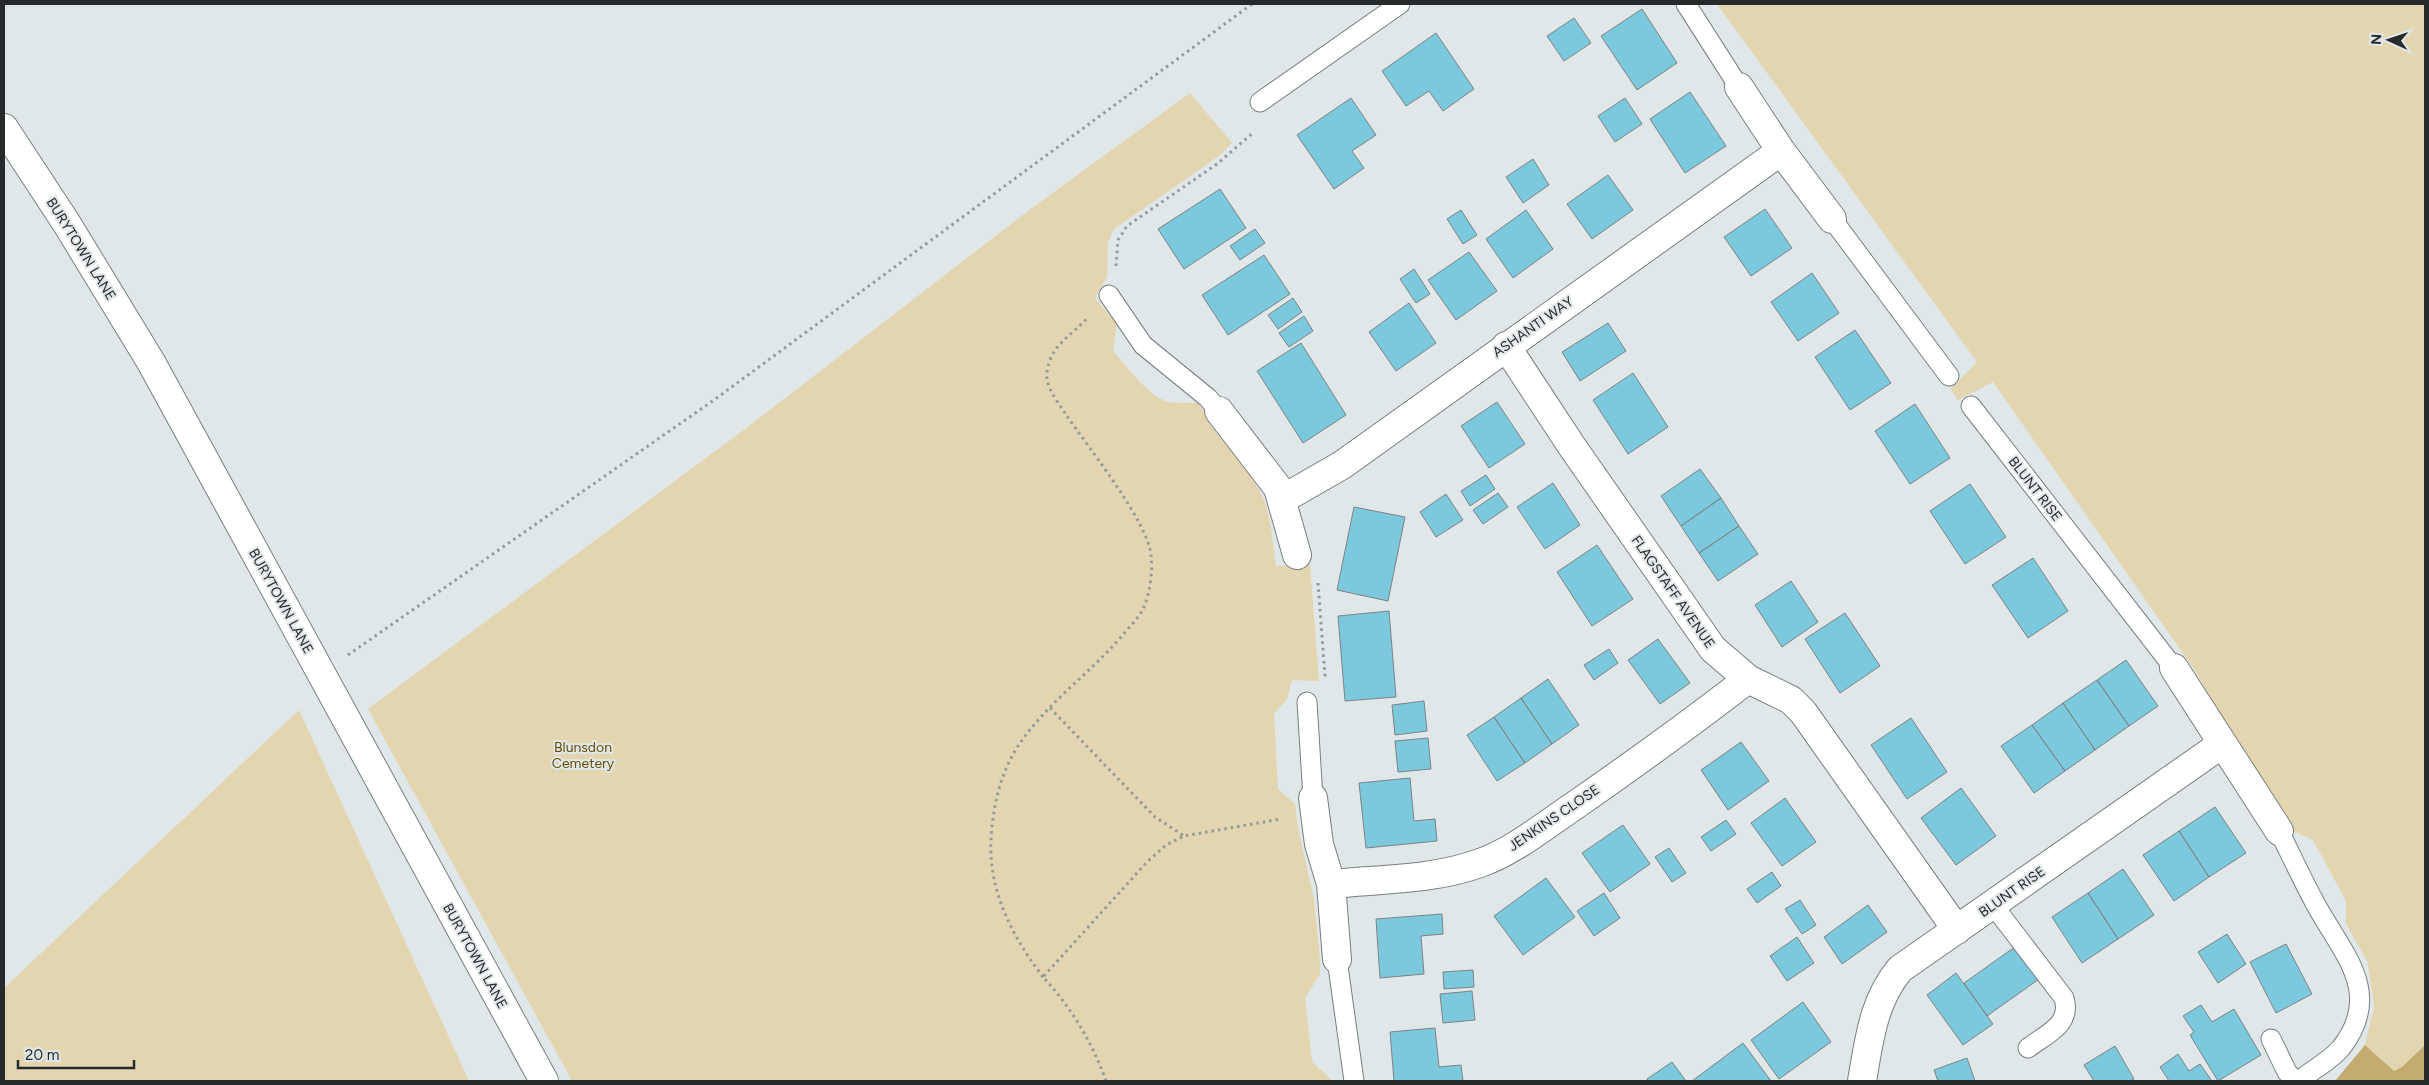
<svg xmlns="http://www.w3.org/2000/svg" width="2429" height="1085" font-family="Figtree,sans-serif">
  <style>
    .green { fill: #e3d5b0 }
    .forest { fill: #c2ac70 }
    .building { fill: #7cc9de; stroke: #7c8385 }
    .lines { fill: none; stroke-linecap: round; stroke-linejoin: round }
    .lane-casing { stroke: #787e80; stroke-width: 21 }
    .street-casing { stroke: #787e80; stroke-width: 30 }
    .path { stroke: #94999b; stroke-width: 3; stroke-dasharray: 2.5 4; stroke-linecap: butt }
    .lane { stroke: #fff; stroke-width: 19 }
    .street { stroke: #fff; stroke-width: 28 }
    .labels { text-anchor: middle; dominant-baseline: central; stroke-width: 4; stroke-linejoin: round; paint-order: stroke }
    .street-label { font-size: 14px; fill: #272a2a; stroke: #e0e7e9 }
    .park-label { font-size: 14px; fill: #644d00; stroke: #e0e7e9 }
  </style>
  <rect width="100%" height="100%" fill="#e0e7e9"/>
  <path class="green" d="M 1717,4 L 2425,4 L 2425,1045 L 2402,1067 L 2394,1071 L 2365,1045 L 2374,1007 L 2368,963 L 2346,924 L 2346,901 L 2313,840 L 2287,828 L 2194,669 L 1993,382 L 1958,400 L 1950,389 L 1977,362 Z
    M 1190,93 L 1232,143 L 1219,156 L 1114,229 L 1108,243 L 1107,277 L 1095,298 L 1117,324 L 1113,351 C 1127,366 1148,397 1169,402 C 1178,404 1187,402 1197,403 L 1213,419 L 1209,423 C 1227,447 1256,477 1266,505 C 1272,525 1273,546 1276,566 L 1310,564 L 1319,681 L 1292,680 L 1287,699 L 1274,714 L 1278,789 L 1295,804 L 1298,828 L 1314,899 L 1320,960 L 1320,974 L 1305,998 L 1312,1062 L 1333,1081 L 572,1081 L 368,709 L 745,429 L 1028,211 Z
    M 299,710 L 469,1081 L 4,1081 L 4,988 Z"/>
  <path class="forest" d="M 2365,1045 L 2394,1071 L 2402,1067 L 2425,1045 L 2425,1081 L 2335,1081 Z"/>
  <path class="building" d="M 1642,9 L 1677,63 L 1637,90 L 1601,36 Z
    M 1574,18 L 1591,43 L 1564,61 L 1547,36 Z
    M 1436,33 L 1474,89 L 1443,111 L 1429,91 L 1406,106 L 1382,71 Z
    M 1690,92 L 1726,146 L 1685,173 L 1650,119 Z
    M 1351,98 L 1376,135 L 1352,151 L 1364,168 L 1334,189 L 1297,135 Z
    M 1625,98 L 1642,124 L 1615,142 L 1598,116 Z
    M 1533,159 L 1549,185 L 1523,203 L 1506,177 Z
    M 1608,175 L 1633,210 L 1592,239 L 1567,204 Z
    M 1220,189 L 1246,228 L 1184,269 L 1158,229 Z
    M 1765,209 L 1792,248 L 1751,276 L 1724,237 Z
    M 1461,210 L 1477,235 L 1463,244 L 1447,219 Z
    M 1526,210 L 1553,249 L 1513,278 L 1486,239 Z
    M 1255,229 L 1265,243 L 1240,260 L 1230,246 Z
    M 1469,252 L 1497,291 L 1456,320 L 1428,280 Z
    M 1264,255 L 1290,294 L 1228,335 L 1202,295 Z
    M 1414,269 L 1430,294 L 1416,303 L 1400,279 Z
    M 1812,273 L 1839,313 L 1798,341 L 1771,302 Z
    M 1293,298 L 1302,312 L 1278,329 L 1268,315 Z
    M 1409,303 L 1436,343 L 1396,371 L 1369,332 Z
    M 1304,316 L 1313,331 L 1289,347 L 1279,333 Z
    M 1608,323 L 1626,351 L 1580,381 L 1562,352 Z
    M 1855,330 L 1891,383 L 1850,410 L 1815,357 Z
    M 1301,343 L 1346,415 L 1303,443 L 1257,371 Z
    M 1633,373 L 1668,427 L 1628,454 L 1593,400 Z
    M 1497,402 L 1525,444 L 1489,468 L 1461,426 Z
    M 1915,404 L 1950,458 L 1910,484 L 1875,431 Z
    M 1700,469 L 1721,498 L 1681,526 L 1661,496 Z
    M 1486,475 L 1495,489 L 1470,506 L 1461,491 Z
    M 1553,483 L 1580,525 L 1545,549 L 1517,507 Z
    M 1970,484 L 2006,537 L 1965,564 L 1930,511 Z
    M 1498,493 L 1508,507 L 1483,524 L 1473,510 Z
    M 1446,494 L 1463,520 L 1436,537 L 1420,512 Z
    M 1721,498 L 1739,526 L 1699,553 L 1681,526 Z
    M 1354,507 L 1405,517 L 1388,601 L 1337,590 Z
    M 1739,526 L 1758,554 L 1718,581 L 1699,553 Z
    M 1597,545 L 1633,599 L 1592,626 L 1557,572 Z
    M 2033,558 L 2068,611 L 2028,638 L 1992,585 Z
    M 1791,581 L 1818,622 L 1782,647 L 1755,605 Z
    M 1389,611 L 1396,697 L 1345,701 L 1338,616 Z
    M 1845,613 L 1880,666 L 1840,693 L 1805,639 Z
    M 1658,639 L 1690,683 L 1660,704 L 1628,660 Z
    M 1609,649 L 1618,663 L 1594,680 L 1584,665 Z
    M 2126,660 L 2158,706 L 2129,726 L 2097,680 Z
    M 1548,679 L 1579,725 L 1552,744 L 1521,698 Z
    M 2097,680 L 2129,726 L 2095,750 L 2063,703 Z
    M 1521,698 L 1552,744 L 1525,763 L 1494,717 Z
    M 1424,701 L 1427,731 L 1395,735 L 1392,705 Z
    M 2063,703 L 2095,750 L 2065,771 L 2032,725 Z
    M 1494,717 L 1525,763 L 1497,781 L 1467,735 Z
    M 1911,718 L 1947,772 L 1907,799 L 1871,745 Z
    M 2032,725 L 2065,771 L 2034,793 L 2001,746 Z
    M 1428,738 L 1431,769 L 1398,772 L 1395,741 Z
    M 1741,742 L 1769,781 L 1728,810 L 1701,770 Z
    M 1410,778 L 1414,821 L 1435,819 L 1437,841 L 1366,848 L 1359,783 Z
    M 1961,788 L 1996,836 L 1956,865 L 1921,818 Z
    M 1785,798 L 1816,842 L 1782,866 L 1751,823 Z
    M 2215,807 L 2246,853 L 2209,877 L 2179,831 Z
    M 1726,820 L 1736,834 L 1711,851 L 1701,837 Z
    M 1623,825 L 1650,864 L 1610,892 L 1582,853 Z
    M 2179,831 L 2209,877 L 2174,901 L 2143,855 Z
    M 1669,848 L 1686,873 L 1672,882 L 1655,857 Z
    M 2123,869 L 2154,915 L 2118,939 L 2088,893 Z
    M 1772,872 L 1781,886 L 1757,903 L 1747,889 Z
    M 1546,878 L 1575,917 L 1523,955 L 1494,916 Z
    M 1604,893 L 1620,918 L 1594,936 L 1577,911 Z
    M 2088,893 L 2118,939 L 2082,963 L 2052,917 Z
    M 1800,900 L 1816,925 L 1802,934 L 1785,909 Z
    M 1868,905 L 1887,932 L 1842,964 L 1824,937 Z
    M 1442,914 L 1443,934 L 1421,936 L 1424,974 L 1380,978 L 1376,919 Z
    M 2227,934 L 2246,964 L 2218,983 L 2198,952 Z
    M 1797,937 L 1814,963 L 1787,981 L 1770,956 Z
    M 2019,944 L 2042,977 L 1987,1016 L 1964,983 Z
    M 2286,944 L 2312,994 L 2276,1013 L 2250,962 Z
    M 1473,970 L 1474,987 L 1444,989 L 1443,972 Z
    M 1956,973 L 1993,1024 L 1963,1045 L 1927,995 Z
    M 1472,991 L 1475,1020 L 1443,1023 L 1440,994 Z
    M 1803,1002 L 1831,1042 L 1779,1079 L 1751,1040 Z
    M 2201,1005 L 2212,1022 L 2234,1009 L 2261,1055 L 2218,1081 L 2190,1035 L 2194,1032 L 2183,1016 Z
    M 1435,1028 L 1439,1067 L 1461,1065 L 1463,1081 L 1394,1081 L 1390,1032 Z
    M 1743,1043 L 1771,1081 L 1692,1081 Z
    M 2115,1046 L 2134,1079 L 2130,1081 L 2094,1081 L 2084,1065 Z
    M 2178,1054 L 2189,1071 L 2200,1064 L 2212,1081 L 2169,1081 L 2160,1067 Z
    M 1967,1058 L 1975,1081 L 1938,1081 L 1934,1070 Z
    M 1672,1062 L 1686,1081 L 1648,1081 L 1647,1079 Z"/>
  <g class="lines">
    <g class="lane-casing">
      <path id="lane" d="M 1686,4 L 1739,87
        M 1260,102 L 1400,4
        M 1832,219 L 1949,376
        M 1109,295 L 1143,345 L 1208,398 L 1219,411
        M 1971,406 L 2174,668
        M 1307,702 L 1313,798
        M 2279,831 C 2291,855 2302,879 2315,903 C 2341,952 2385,992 2341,1048 C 2330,1061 2312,1070 2299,1081
        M 1993,905 L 2064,998 C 2072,1025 2046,1034 2028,1048
        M 1337,959 L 1354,1081
        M 2271,1039 L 2287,1072 L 2295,1081"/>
    </g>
    <g class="street-casing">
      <path id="street" d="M 4,128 L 67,224 L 151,362 L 544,1081
        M 1781,151 L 1832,219
        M 1506,346 L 1571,445 L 1713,649 L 1748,679 L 1791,700 L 1803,712 L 1957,930
        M 1219,411 L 1278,488 L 1297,555
        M 1283,499 L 1342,465 L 1781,151 L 1739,87
        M 2174,668 L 2279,831
        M 1313,798 L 1319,844 L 1331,884 L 1337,959
        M 1331,884 C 1380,879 1434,880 1480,863 C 1514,851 1544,826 1574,806 C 1633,765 1691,723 1748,679
        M 1862,1081 C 1869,1041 1873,1001 1900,969 L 2222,744"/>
    </g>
    <path class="path" d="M 1116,266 L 1118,240 L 1127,226 L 1217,164 L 1254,132
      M 1318,583 L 1325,676 L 1323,678
      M 348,655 L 714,400 L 1252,4
      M 1050,708 L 1155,817 L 1184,836
      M 1043,977 C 1009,932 985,884 992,827 C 995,798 1002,771 1018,746 C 1046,704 1089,674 1122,636 C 1129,627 1138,619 1143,609 C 1150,594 1153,571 1151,555 C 1148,522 1088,447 1067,416 C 1060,405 1049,392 1047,379 C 1046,373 1048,366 1050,360 C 1057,341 1076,332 1088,317
      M 1106,1081 C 1092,1042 1071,1007 1043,977 L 1147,862 L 1166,845 L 1184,836 L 1281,819"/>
    <use href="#lane" class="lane"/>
    <use href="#street" class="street"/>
  </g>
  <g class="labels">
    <g class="street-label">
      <text transform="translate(81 249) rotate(58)">BURYTOWN LANE</text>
      <text transform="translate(1533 327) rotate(-35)">ASHANTI WAY</text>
      <text transform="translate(2035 489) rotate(52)">BLUNT RISE</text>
      <text transform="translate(1673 592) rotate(55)">FLAGSTAFF AVENUE</text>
      <text transform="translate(281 601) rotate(61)">BURYTOWN LANE</text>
      <text transform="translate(1554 818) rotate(-34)">JENKINS CLOSE</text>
      <text transform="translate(2012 892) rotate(-35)">BLUNT RISE</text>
      <text transform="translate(475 956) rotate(61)">BURYTOWN LANE</text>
    </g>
    <g class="park-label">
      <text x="583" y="747">Blunsdon<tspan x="583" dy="16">Cemetery</tspan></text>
    </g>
  </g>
  <rect width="2429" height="1085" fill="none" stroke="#272a2a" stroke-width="10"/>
  <g transform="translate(2389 40) rotate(273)" stroke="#e0e7e9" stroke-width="4" paint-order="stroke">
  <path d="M0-4L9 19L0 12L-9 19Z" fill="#272a2a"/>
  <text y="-8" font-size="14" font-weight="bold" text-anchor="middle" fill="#272a2a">N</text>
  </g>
  <path d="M18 1060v8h116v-8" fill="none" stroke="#272a2a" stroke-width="2.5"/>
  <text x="25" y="1060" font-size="15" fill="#272a2a" stroke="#e0e7e9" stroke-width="4" paint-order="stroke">20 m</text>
</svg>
